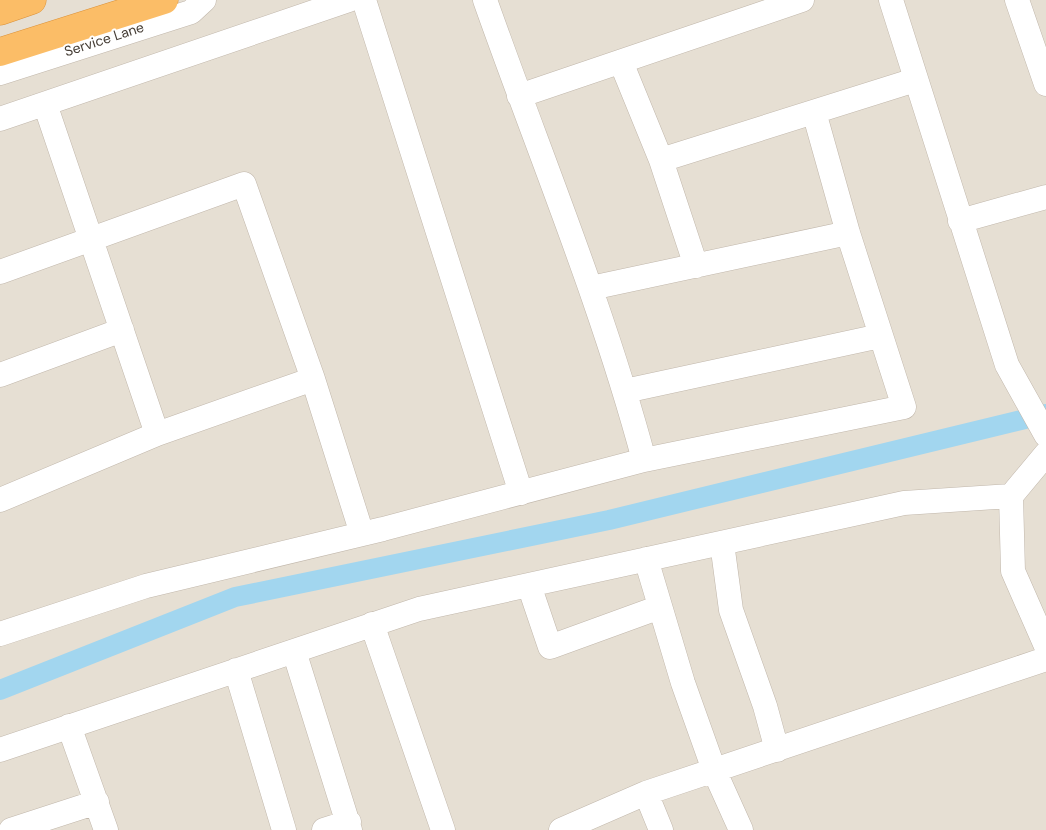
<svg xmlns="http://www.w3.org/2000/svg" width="1046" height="830" font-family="'DM Sans',sans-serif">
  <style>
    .residential { fill: #e6dfd3 }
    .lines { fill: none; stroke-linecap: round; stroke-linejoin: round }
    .canal { stroke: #a2d6ef; stroke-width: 20 }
    .minor-casing { stroke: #c1b7ab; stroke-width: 25 }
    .highway-casing { stroke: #da9037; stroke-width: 29 }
    .minor { stroke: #fff; stroke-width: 24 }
    .highway { stroke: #fbbd67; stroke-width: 28 }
    .labels { text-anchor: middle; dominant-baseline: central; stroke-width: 4; stroke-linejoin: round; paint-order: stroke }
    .street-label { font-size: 14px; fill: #453d35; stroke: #fff }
  </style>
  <rect width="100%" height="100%" fill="#f2ede5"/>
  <path class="residential" d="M 0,0 L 1046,0 L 1046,830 L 0,830 Z"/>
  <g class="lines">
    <path class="canal" d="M 0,690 L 235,597 L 609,520 L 1046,414"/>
    <g class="minor-casing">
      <path id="minor" d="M 364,0 L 521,493
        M 485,0 C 539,153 602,303 644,460
        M 891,0 L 1007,365 L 1046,435
        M 1017,0 L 1046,84
        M 621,62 L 661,160 L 696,266
        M 0,73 L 191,12 L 204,0
        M 519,96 L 802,0
        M 45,104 L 157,434 L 313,379
        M 0,119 L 349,0
        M 661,160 L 915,80
        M 960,221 L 1046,197
        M 0,272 L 244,184 L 313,379 L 362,534
        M 591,288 L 848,233
        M 0,375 L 122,330
        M 625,391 L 880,336
        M 1046,454 L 1011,496 L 1013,571 L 1046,646
        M 0,500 L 157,434
        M 722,543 L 731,610 L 765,706 L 777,750
        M 646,559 L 683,683 L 714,770 L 741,830
        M 529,585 L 550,647 L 660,607
        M 372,624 L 443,830
        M 0,634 L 146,586 L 383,529 L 644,460 L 904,407 L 848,233 L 814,112
        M 294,651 L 350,830
        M 236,670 L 284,830
        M 69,726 L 106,830
        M 0,750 L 419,609 L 904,503 L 1011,496
        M 646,793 L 661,830
        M 11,830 L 97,802
        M 324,830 L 349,822
        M 561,830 L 646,793 L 1046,659"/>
    </g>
    <g class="highway-casing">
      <path id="highway" d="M 0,11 L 32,0
        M 0,52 L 164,0"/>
    </g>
    <use href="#minor" class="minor"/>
    <use href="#highway" class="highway"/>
  </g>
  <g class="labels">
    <g class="street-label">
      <text transform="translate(104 39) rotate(-18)">Service Lane</text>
    </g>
  </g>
</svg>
